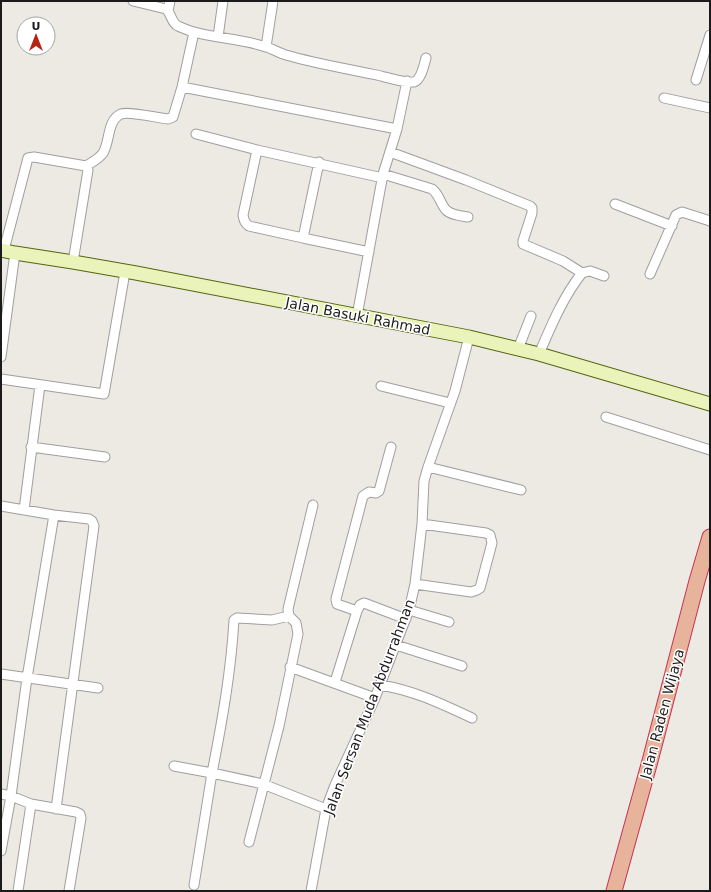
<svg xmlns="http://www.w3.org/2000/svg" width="711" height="892" font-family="'DejaVu Sans',sans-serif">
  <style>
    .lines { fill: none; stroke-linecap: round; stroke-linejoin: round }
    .minor-casing { stroke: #9f9f9f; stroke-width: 11 }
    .secondary-casing { stroke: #54660e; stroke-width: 15 }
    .trunk-casing { stroke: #c53356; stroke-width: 17 }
    .minor { stroke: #fff; stroke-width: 9 }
    .secondary { stroke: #eaf3b9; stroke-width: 13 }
    .trunk { stroke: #e8b39b; stroke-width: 15 }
    .labels { text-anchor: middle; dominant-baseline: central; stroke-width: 3; stroke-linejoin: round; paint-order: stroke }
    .street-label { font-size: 14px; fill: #1b1b1b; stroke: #fff }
  </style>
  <rect width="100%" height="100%" fill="#eceae2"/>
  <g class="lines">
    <g class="minor-casing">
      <path id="minor" d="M 133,1 L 166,9 C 172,14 171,23 178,26 C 205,39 238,37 266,47 C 273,49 279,53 286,55 C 317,64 349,69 381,76 C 389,78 406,83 414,82 C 421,80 424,65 426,58
        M 168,11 L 170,1
        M 218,37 L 223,1
        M 266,47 L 273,1
        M 696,80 L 710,35
        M 182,87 L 397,129
        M 664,98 L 710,108
        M 196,134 L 257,150 L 383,178
        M 257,150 L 243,215 C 244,221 245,223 249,226 L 303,238
        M 390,152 L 466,180 L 530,206 L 532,208 L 532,213 L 523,241 L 523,244 L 563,261 L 582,273
        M 319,162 L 303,238 L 369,252
        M 383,174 L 432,189 C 439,194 440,203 446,210 C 451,215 461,216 468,217
        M 615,204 L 672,226
        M 4,250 L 28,158 L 34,157 L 86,166 C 92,162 99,159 103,153 C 110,142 107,120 121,114 C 129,111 158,118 168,119 L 173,117 L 182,87 L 194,32
        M 73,262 L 88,170 L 86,166
        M 650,274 L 676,215 L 682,212 L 710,221
        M 357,316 L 383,174 L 397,129 L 407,81
        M 518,349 L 531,316
        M 539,354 C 551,326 563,297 582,273 L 590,271 L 604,276
        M 1,357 L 15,253
        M 1,379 L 104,394 L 125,272
        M 381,386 L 450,403
        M 606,417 L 710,450
        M 31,447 L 105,457
        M 391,447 L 379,491 L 376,493 L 369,492 L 363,496 L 336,599 L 337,604 L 357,611 L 360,605 L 364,603 L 406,619
        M 428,467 L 521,490
        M 1,506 L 54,515 L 89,519 L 92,521 L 94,526 L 56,809
        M 24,510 L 40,385
        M 415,584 L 471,592 L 477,590 L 480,588 L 492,543 L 490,535 L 486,533 L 422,524
        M 409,610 L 449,622
        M 289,616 L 272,620 L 237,618 L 234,620 C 231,672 222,722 212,773 L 263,784 L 326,809
        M 396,645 L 462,666
        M 290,667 L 375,698
        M 1,674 L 98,688
        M 335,682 L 357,611
        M 380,685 C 413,690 442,704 472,718
        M 174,766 L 212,773 L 194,885
        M 1,794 L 11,796 L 31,804 L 76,812 L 80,814 L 81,818 L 69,891
        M 249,842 L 279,726 L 298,634 L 296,623 L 289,616 L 288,609 L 313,505
        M 1,851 L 11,796 L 27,678 L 54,515
        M 18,891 L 31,804
        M 311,891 L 326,809 L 335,785 L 375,698 L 409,610 L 415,584 L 422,524 L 424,481 L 428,467 L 455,391 L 469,337"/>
    </g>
    <g class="secondary-casing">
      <path id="secondary" d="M 1,250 L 15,253 L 73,262 L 136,273 L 469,337 L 539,354 L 710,404"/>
    </g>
    <g class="trunk-casing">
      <path id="trunk" d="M 614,891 L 650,761 L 697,581 L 710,537"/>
    </g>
    <use href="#minor" class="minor"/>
    <use href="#secondary" class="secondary"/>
    <use href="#trunk" class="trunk"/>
  </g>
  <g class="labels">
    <g class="street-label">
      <text transform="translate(358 316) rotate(11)">Jalan Basuki Rahmad</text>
      <text transform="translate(369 707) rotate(-69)">Jalan Sersan Muda Abdurrahman</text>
      <text transform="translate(662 714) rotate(-75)">Jalan Raden Wijaya</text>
    </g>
  </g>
  <rect width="711" height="892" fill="none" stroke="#1b1b1b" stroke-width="4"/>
  <g transform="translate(36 36)"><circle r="19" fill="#ffffff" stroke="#a4a4a4"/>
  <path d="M0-3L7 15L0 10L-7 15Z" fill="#b52312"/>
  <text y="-6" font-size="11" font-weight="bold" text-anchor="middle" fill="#1b1b1b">U</text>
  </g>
</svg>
